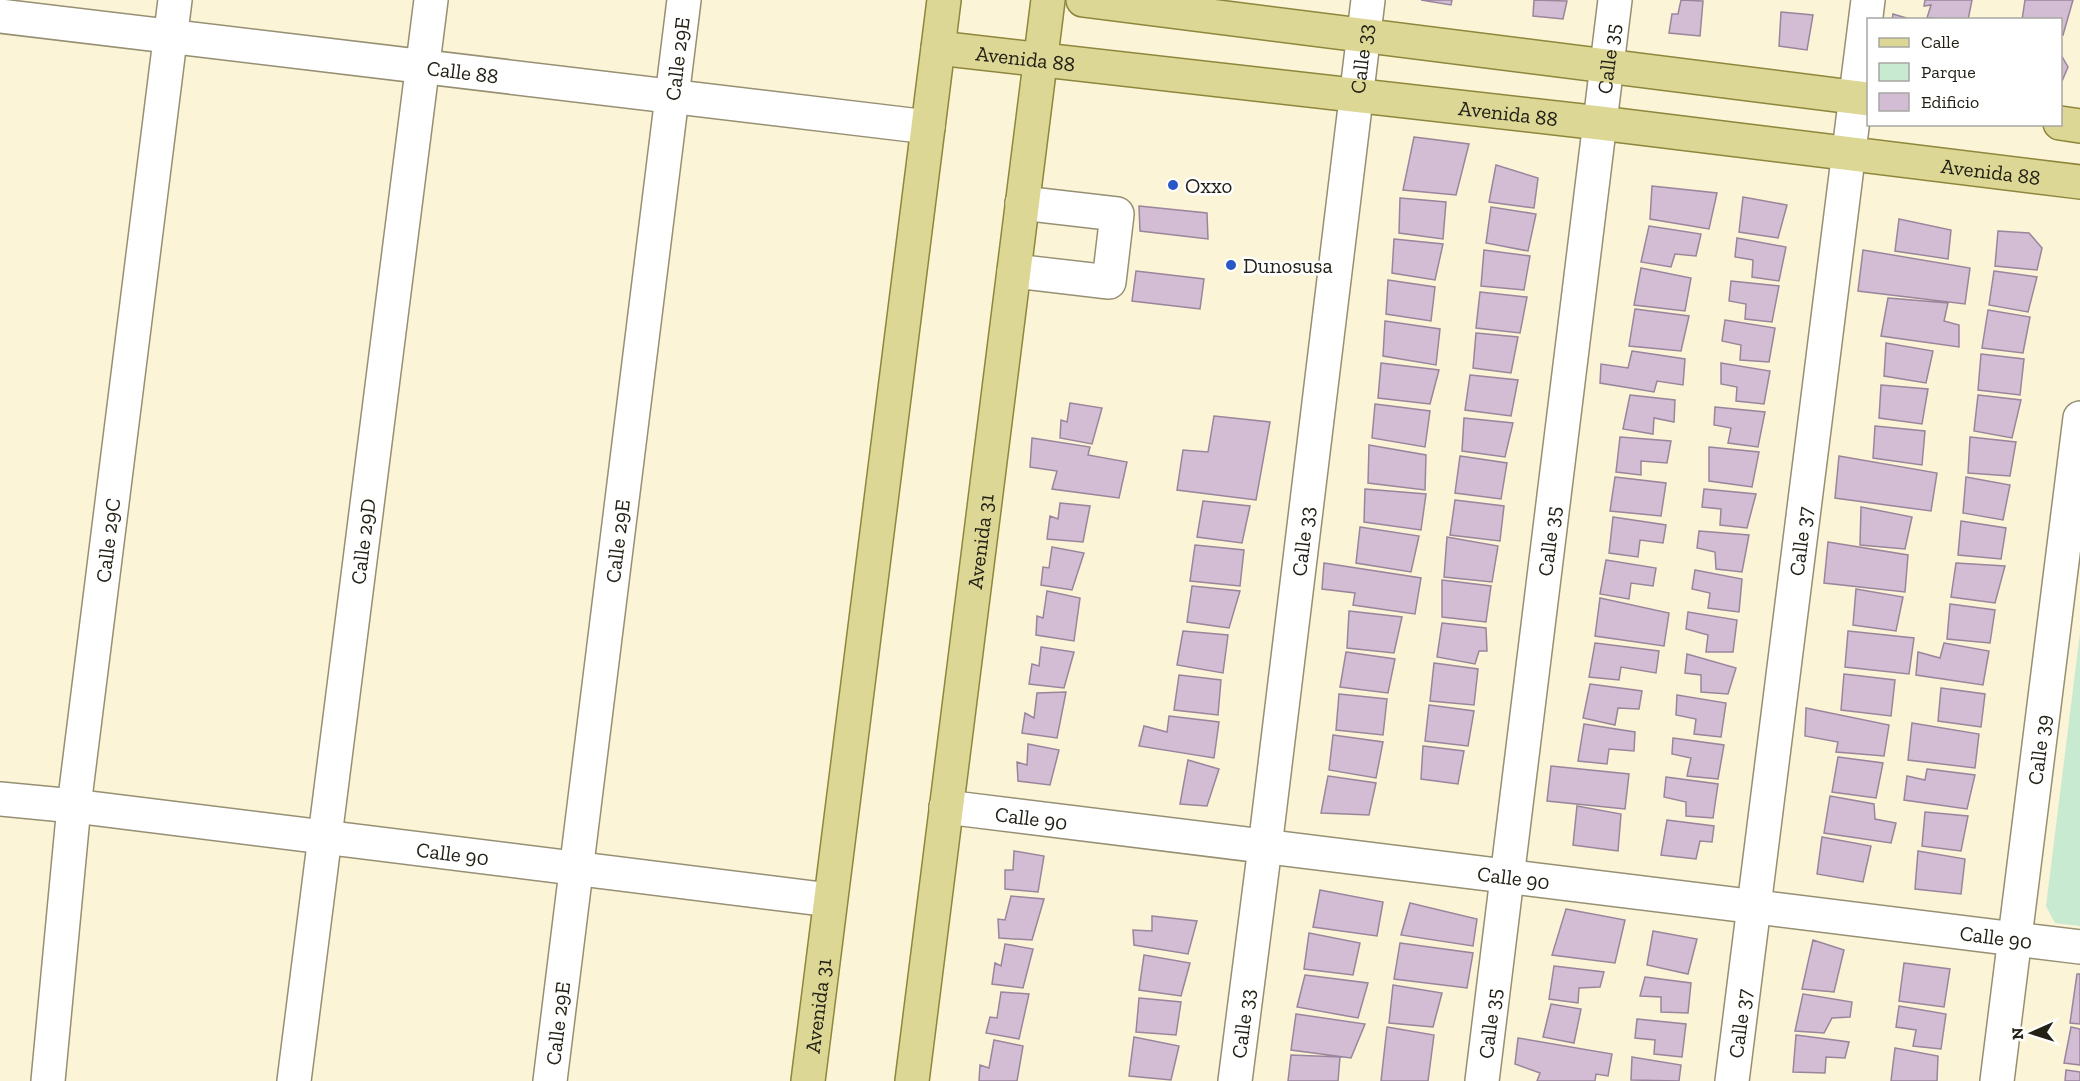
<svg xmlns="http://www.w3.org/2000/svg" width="2080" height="1081" font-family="'Zilla Slab',serif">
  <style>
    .green { fill: #c8ead0 }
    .building { fill: #d3bdd5; stroke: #9a859c; stroke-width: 1.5 }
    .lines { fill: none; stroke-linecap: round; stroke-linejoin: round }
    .minor-casing { stroke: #968f73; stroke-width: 36 }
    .major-casing { stroke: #8e863b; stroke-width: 36 }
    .minor { stroke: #fff; stroke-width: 33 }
    .major { stroke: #ddd796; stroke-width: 33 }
    .poi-dot { fill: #2858c6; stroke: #fff; stroke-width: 2 }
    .labels { text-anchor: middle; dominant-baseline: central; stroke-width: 5; stroke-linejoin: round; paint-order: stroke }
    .street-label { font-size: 21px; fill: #232015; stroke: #fff }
    .poi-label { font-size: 21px; fill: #232015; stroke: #fff; text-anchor: start }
  </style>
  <rect width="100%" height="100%" fill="#fbf4d6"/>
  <path class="green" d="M 2080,633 L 2080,926 L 2055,923 L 2046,906 Z"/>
  <path class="building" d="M 1421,0 L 1452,0 L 1451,5 Z
    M 1534,0 L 1567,1 L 1563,19 L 1533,16 Z
    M 1681,0 L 1703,1 L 1700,36 L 1669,33 L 1672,14 L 1678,14 Z
    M 1925,0 L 1972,0 L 1968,20 L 1927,18 L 1931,5 L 1924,6 Z
    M 2025,0 L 2073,0 L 2063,35 L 2060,34 L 2060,20 L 2022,20 Z
    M 1781,12 L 1813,15 L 1807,50 L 1779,46 Z
    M 1893,14 L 1913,20 L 1892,20 Z
    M 2060,53 L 2068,67 L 2062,81 L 2060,81 Z
    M 1414,137 L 1469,144 L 1456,195 L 1403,190 Z
    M 1496,165 L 1538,178 L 1534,208 L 1489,202 Z
    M 1652,186 L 1717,193 L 1709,229 L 1650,219 Z
    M 1743,197 L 1787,205 L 1778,238 L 1739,232 Z
    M 1400,198 L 1446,202 L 1443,239 L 1399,233 Z
    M 1139,206 L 1207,213 L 1208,239 L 1140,231 Z
    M 1491,207 L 1536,214 L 1528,251 L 1486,243 Z
    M 1899,219 L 1951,230 L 1948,259 L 1895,251 Z
    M 1649,226 L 1701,234 L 1696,256 L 1675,254 L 1671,267 L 1641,262 Z
    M 1998,231 L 2029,233 L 2042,248 L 2037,270 L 1995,266 Z
    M 1737,238 L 1786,247 L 1779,281 L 1752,277 L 1753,260 L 1735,257 Z
    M 1394,239 L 1443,244 L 1435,280 L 1392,273 Z
    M 1484,250 L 1530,256 L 1524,290 L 1481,286 Z
    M 1863,250 L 1970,268 L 1965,304 L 1858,291 Z
    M 1641,268 L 1691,278 L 1685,311 L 1634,305 Z
    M 1136,271 L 1204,279 L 1200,309 L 1132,301 Z
    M 1994,271 L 2037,277 L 2028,312 L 1989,305 Z
    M 1388,280 L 1435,287 L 1431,321 L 1386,314 Z
    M 1731,281 L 1779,286 L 1772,322 L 1745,319 L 1746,304 L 1729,301 Z
    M 1480,292 L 1527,297 L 1520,333 L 1476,328 Z
    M 1888,298 L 1948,303 L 1944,321 L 1959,325 L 1959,347 L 1881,336 Z
    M 1635,309 L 1689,316 L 1681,351 L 1629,346 Z
    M 1988,310 L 2030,317 L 2023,353 L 1982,348 Z
    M 1725,320 L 1775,328 L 1769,362 L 1740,360 L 1741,345 L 1722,341 Z
    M 1385,321 L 1440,329 L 1436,365 L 1383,356 Z
    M 1476,333 L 1518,337 L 1511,373 L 1473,368 Z
    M 1886,343 L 1933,351 L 1926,383 L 1884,376 Z
    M 1632,351 L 1685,359 L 1683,385 L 1657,381 L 1654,392 L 1600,383 L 1601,364 L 1628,368 Z
    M 1981,354 L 2024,359 L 2020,395 L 1978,390 Z
    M 1381,363 L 1439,370 L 1430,404 L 1378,398 Z
    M 1721,363 L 1770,371 L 1764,404 L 1736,401 L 1737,387 L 1721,384 Z
    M 1470,375 L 1518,380 L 1511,416 L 1465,410 Z
    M 1881,385 L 1928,389 L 1922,424 L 1879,418 Z
    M 1630,395 L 1675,400 L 1674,422 L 1654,418 L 1653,434 L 1623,429 Z
    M 1978,395 L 2021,400 L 2012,438 L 1974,431 Z
    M 1070,403 L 1102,408 L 1092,444 L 1060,438 L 1061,420 L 1067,422 Z
    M 1375,404 L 1430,411 L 1425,447 L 1372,438 Z
    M 1715,407 L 1765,412 L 1758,447 L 1728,443 L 1731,428 L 1714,425 Z
    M 1214,416 L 1270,422 L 1256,500 L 1177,490 L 1183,450 L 1208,452 Z
    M 1464,418 L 1513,423 L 1505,457 L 1462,451 Z
    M 1875,426 L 1925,431 L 1922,465 L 1873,458 Z
    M 1620,437 L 1671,441 L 1667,463 L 1641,461 L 1641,475 L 1616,472 Z
    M 1970,437 L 2016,442 L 2010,476 L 1968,473 Z
    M 1032,438 L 1090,447 L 1088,455 L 1127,462 L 1119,498 L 1052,489 L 1057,471 L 1030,467 Z
    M 1369,445 L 1426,455 L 1425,490 L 1368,483 Z
    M 1709,447 L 1759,452 L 1752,487 L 1709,481 Z
    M 1460,456 L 1507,463 L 1501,499 L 1455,493 Z
    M 1839,456 L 1937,473 L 1931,511 L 1835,498 Z
    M 1615,477 L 1666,483 L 1661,516 L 1610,511 Z
    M 1966,477 L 2010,485 L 2003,520 L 1963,513 Z
    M 1365,489 L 1426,494 L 1421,530 L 1364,522 Z
    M 1704,489 L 1756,494 L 1747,528 L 1720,525 L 1721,509 L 1702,507 Z
    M 1455,500 L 1504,506 L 1500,541 L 1450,535 Z
    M 1203,501 L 1250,506 L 1242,543 L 1197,537 Z
    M 1060,503 L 1090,506 L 1083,542 L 1047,539 L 1050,516 L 1058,519 Z
    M 1861,507 L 1912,517 L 1905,549 L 1860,545 Z
    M 1613,517 L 1666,525 L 1663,543 L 1640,540 L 1638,557 L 1609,553 Z
    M 1961,521 L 2006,528 L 2001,559 L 1958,555 Z
    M 1360,527 L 1419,536 L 1411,572 L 1356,563 Z
    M 1699,531 L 1749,535 L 1742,572 L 1716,569 L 1715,552 L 1697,548 Z
    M 1447,537 L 1498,546 L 1492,582 L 1444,577 Z
    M 1828,542 L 1908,555 L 1905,592 L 1824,583 Z
    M 1195,545 L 1244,550 L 1240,586 L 1190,581 Z
    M 1052,547 L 1084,553 L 1072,590 L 1041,585 L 1043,567 L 1049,568 Z
    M 1606,560 L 1656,568 L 1653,586 L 1631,583 L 1629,599 L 1600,594 Z
    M 1324,563 L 1421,578 L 1415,614 L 1353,605 L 1355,593 L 1322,589 Z
    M 1956,563 L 2005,566 L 1995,603 L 1951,597 Z
    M 1695,570 L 1742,579 L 1739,612 L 1708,608 L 1710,593 L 1692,589 Z
    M 1442,580 L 1491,586 L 1486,622 L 1442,617 Z
    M 1192,586 L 1240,591 L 1229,628 L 1187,622 Z
    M 1856,589 L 1903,597 L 1896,631 L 1853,625 Z
    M 1047,591 L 1080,598 L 1074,641 L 1036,635 L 1037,616 L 1043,618 Z
    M 1600,598 L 1669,613 L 1664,646 L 1595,636 Z
    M 1950,604 L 1995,610 L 1990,643 L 1947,639 Z
    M 1349,611 L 1402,617 L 1394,653 L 1347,648 Z
    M 1688,612 L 1737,620 L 1733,652 L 1706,652 L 1708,635 L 1686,629 Z
    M 1442,623 L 1486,628 L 1487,651 L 1479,651 L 1475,664 L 1437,657 Z
    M 1183,631 L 1228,635 L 1223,673 L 1177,665 Z
    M 1848,631 L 1914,638 L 1909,674 L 1845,667 Z
    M 1595,643 L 1659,651 L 1656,673 L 1621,667 L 1619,680 L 1589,677 Z
    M 1944,643 L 1989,651 L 1983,685 L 1916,675 L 1918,652 L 1940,658 Z
    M 1041,647 L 1074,652 L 1064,688 L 1029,684 L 1032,664 L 1039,666 Z
    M 1346,652 L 1395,659 L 1388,693 L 1340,687 Z
    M 1687,654 L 1736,668 L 1728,694 L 1701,692 L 1701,675 L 1685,673 Z
    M 1434,663 L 1478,669 L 1474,705 L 1430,701 Z
    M 1844,674 L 1895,680 L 1891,716 L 1841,710 Z
    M 1179,675 L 1221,680 L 1218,715 L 1174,710 Z
    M 1590,684 L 1642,691 L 1639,709 L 1618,708 L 1615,725 L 1583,718 Z
    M 1941,688 L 1985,694 L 1981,727 L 1938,721 Z
    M 1066,692 L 1057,738 L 1022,733 L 1025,713 L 1034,718 L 1037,693 Z
    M 1339,694 L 1387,699 L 1383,735 L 1336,730 Z
    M 1677,695 L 1726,703 L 1721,737 L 1694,734 L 1696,719 L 1676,715 Z
    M 1429,705 L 1474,711 L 1468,746 L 1425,741 Z
    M 1806,708 L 1889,725 L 1884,756 L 1836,752 L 1838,742 L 1805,736 Z
    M 1169,716 L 1219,722 L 1214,758 L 1139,746 L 1144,726 L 1167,732 Z
    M 1912,723 L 1979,734 L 1975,768 L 1908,760 Z
    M 1584,724 L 1635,732 L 1634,751 L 1609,749 L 1607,764 L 1578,761 Z
    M 1333,735 L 1383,742 L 1376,778 L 1329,770 Z
    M 1673,738 L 1724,745 L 1718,779 L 1687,776 L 1691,758 L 1672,754 Z
    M 1028,744 L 1059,750 L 1050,785 L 1018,781 L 1017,762 L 1027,765 Z
    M 1423,746 L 1464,751 L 1458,784 L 1421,779 Z
    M 1838,757 L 1883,763 L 1876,798 L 1832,792 Z
    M 1188,760 L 1219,769 L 1207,806 L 1180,804 Z
    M 1551,766 L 1629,774 L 1625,809 L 1547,801 Z
    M 1927,769 L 1975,775 L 1967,809 L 1904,800 L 1907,776 L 1925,780 Z
    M 1328,776 L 1376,783 L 1369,815 L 1321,813 Z
    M 1666,777 L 1718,784 L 1713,818 L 1686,816 L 1686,802 L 1664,797 Z
    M 1830,796 L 1874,804 L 1875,819 L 1896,823 L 1891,843 L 1824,833 Z
    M 1577,806 L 1621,814 L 1618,851 L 1573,845 Z
    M 1925,812 L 1968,816 L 1961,851 L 1922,846 Z
    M 1667,820 L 1714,826 L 1712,842 L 1700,841 L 1696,859 L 1661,855 Z
    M 1822,837 L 1871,846 L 1863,882 L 1817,874 Z
    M 1014,851 L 1044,856 L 1038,892 L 1005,889 L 1005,870 L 1013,870 Z
    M 1918,851 L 1965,859 L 1961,894 L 1915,889 Z
    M 1320,890 L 1383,902 L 1377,936 L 1313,927 Z
    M 1011,896 L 1044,899 L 1032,940 L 999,938 L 998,919 L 1005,920 Z
    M 1410,903 L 1477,919 L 1473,946 L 1401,935 Z
    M 1566,909 L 1625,920 L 1615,963 L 1552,955 Z
    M 1152,916 L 1197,921 L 1188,954 L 1134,945 L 1133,930 L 1152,931 Z
    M 1653,931 L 1697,939 L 1688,974 L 1647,965 Z
    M 1309,933 L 1360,943 L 1353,975 L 1304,969 Z
    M 1813,940 L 1844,950 L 1834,992 L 1802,989 Z
    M 1400,943 L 1473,953 L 1467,988 L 1394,979 Z
    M 1005,944 L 1033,949 L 1023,988 L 992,984 L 995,963 L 1001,966 Z
    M 1144,955 L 1190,963 L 1181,996 L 1139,990 Z
    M 1904,963 L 1950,969 L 1944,1007 L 1899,1001 Z
    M 1554,966 L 1604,972 L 1600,987 L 1579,988 L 1578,1003 L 1549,999 Z
    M 2077,974 L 2080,974 L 2080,1024 L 2070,1023 Z
    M 1305,975 L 1368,983 L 1358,1018 L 1297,1007 Z
    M 1645,977 L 1691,983 L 1688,1013 L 1661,1012 L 1661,997 L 1640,996 Z
    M 1393,985 L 1442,993 L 1433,1027 L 1389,1023 Z
    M 1001,992 L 1029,994 L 1019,1039 L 986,1033 L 990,1017 L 997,1018 Z
    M 1803,994 L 1852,1002 L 1850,1017 L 1832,1018 L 1824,1033 L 1795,1031 Z
    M 1139,998 L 1181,1002 L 1176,1035 L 1136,1032 Z
    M 1551,1004 L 1581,1009 L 1574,1043 L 1543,1037 Z
    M 1899,1006 L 1946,1014 L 1941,1049 L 1913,1046 L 1916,1030 L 1896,1027 Z
    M 1296,1014 L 1365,1024 L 1351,1058 L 1291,1050 Z
    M 1637,1019 L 1686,1024 L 1682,1057 L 1654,1054 L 1655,1040 L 1635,1038 Z
    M 1387,1027 L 1434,1035 L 1428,1081 L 1381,1081 Z
    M 2071,1027 L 2080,1029 L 2080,1065 L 2064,1063 Z
    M 1796,1035 L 1849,1042 L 1845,1058 L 1826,1057 L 1825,1073 L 1793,1072 Z
    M 1134,1037 L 1179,1046 L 1171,1080 L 1129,1076 Z
    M 1518,1038 L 1612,1054 L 1608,1076 L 1596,1074 L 1595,1081 L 1537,1081 L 1540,1073 L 1515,1064 Z
    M 994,1040 L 1023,1046 L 1017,1081 L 979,1081 L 980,1065 L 989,1068 Z
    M 1895,1048 L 1938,1056 L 1937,1081 L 1891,1081 Z
    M 1291,1055 L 1340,1057 L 1338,1081 L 1288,1081 Z
    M 1632,1057 L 1681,1065 L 1679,1081 L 1631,1080 Z
    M 2066,1070 L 2080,1072 L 2080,1081 L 2065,1081 Z"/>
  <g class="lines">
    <g class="minor-casing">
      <g id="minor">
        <path id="s1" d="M 0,16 L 928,127"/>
        <path d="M 1014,271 L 1109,282 L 1117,214 L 1022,203"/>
        <path id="s2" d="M 0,799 L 74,806 L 830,900"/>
        <path id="s3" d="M 946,807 L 2080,947"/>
        <path id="s4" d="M 48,1081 L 74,806 L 175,0"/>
        <path id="s5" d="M 294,1081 L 431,0"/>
        <path id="s6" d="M 550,1081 L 684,0"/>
        <path id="s7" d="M 1235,1081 L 1265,847 L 1368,0"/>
        <path id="s8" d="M 1482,1081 L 1615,0"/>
        <path id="s9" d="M 1732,1081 L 1868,0"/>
        <path id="s10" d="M 1997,1081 L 2080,418"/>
      </g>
    </g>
    <g class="major-casing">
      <g id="major">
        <path d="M 1083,0 L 1868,99"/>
        <path id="s11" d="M 938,48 L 1600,123 L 2080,182"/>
        <path d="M 2060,123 L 2080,126"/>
        <path id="s12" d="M 808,1081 L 944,0"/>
        <path id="s13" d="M 912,1081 L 1048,0"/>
      </g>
    </g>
    <use href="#minor" class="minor"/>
    <use href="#major" class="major"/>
  </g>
  <g class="poi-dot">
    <circle cx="1173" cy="185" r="6"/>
    <circle cx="1231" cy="265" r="6"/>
  </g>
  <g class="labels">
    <g class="street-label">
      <text stroke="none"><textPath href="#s6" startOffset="1030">Calle 29E</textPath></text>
      <text stroke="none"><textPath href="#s11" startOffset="88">Avenida 88</textPath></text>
      <text stroke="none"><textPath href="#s7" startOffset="1030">Calle 33</textPath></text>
      <text stroke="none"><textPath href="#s8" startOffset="1030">Calle 35</textPath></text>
      <text stroke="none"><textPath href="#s1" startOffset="466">Calle 88</textPath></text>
      <text stroke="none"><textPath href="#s11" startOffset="574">Avenida 88</textPath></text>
      <text stroke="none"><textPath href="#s11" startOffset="1060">Avenida 88</textPath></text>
      <text stroke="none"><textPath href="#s4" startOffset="544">Calle 29C</textPath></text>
      <text stroke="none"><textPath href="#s13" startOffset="544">Avenida 31</textPath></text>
      <text stroke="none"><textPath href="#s5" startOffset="544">Calle 29D</textPath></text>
      <text stroke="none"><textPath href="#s6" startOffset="544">Calle 29E</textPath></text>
      <text stroke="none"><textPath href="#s7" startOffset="544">Calle 33</textPath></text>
      <text stroke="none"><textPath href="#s8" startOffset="544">Calle 35</textPath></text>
      <text stroke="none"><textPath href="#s9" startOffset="544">Calle 37</textPath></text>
      <text stroke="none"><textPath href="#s10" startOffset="334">Calle 39</textPath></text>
      <text stroke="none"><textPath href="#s3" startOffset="86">Calle 90</textPath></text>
      <text stroke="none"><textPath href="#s2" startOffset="456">Calle 90</textPath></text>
      <text stroke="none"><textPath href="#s3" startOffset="572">Calle 90</textPath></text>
      <text stroke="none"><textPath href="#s3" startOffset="1058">Calle 90</textPath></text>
      <text stroke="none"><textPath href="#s12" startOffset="76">Avenida 31</textPath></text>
      <text stroke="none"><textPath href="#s6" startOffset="58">Calle 29E</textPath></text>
      <text stroke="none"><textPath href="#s7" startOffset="58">Calle 33</textPath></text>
      <text stroke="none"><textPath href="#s8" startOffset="58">Calle 35</textPath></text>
      <text stroke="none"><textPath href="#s9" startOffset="58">Calle 37</textPath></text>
    </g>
    <g class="poi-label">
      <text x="1185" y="185">Oxxo</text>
      <text x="1243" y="265">Dunosusa</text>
    </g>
  </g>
  <rect x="1867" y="18" width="195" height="108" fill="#ffffff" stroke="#a7a6a1" stroke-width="1.5"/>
  <rect x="1879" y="38" width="30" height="9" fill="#ddd796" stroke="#a7a6a1" stroke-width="1.5"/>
  <text x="1921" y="48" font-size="18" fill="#232015">Calle</text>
  <rect x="1879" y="63" width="30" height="18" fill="#c8ead0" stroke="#a7a6a1" stroke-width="1.5"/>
  <text x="1921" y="78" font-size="18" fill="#232015">Parque</text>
  <rect x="1879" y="93" width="30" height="18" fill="#d3bdd5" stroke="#a7a6a1" stroke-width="1.5"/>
  <text x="1921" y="108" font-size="18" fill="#232015">Edificio</text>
  <g transform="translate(2032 1033) rotate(267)" stroke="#ffffff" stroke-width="4.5" paint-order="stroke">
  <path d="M0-4.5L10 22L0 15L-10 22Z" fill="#232015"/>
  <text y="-9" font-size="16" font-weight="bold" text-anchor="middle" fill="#232015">N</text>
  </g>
</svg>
